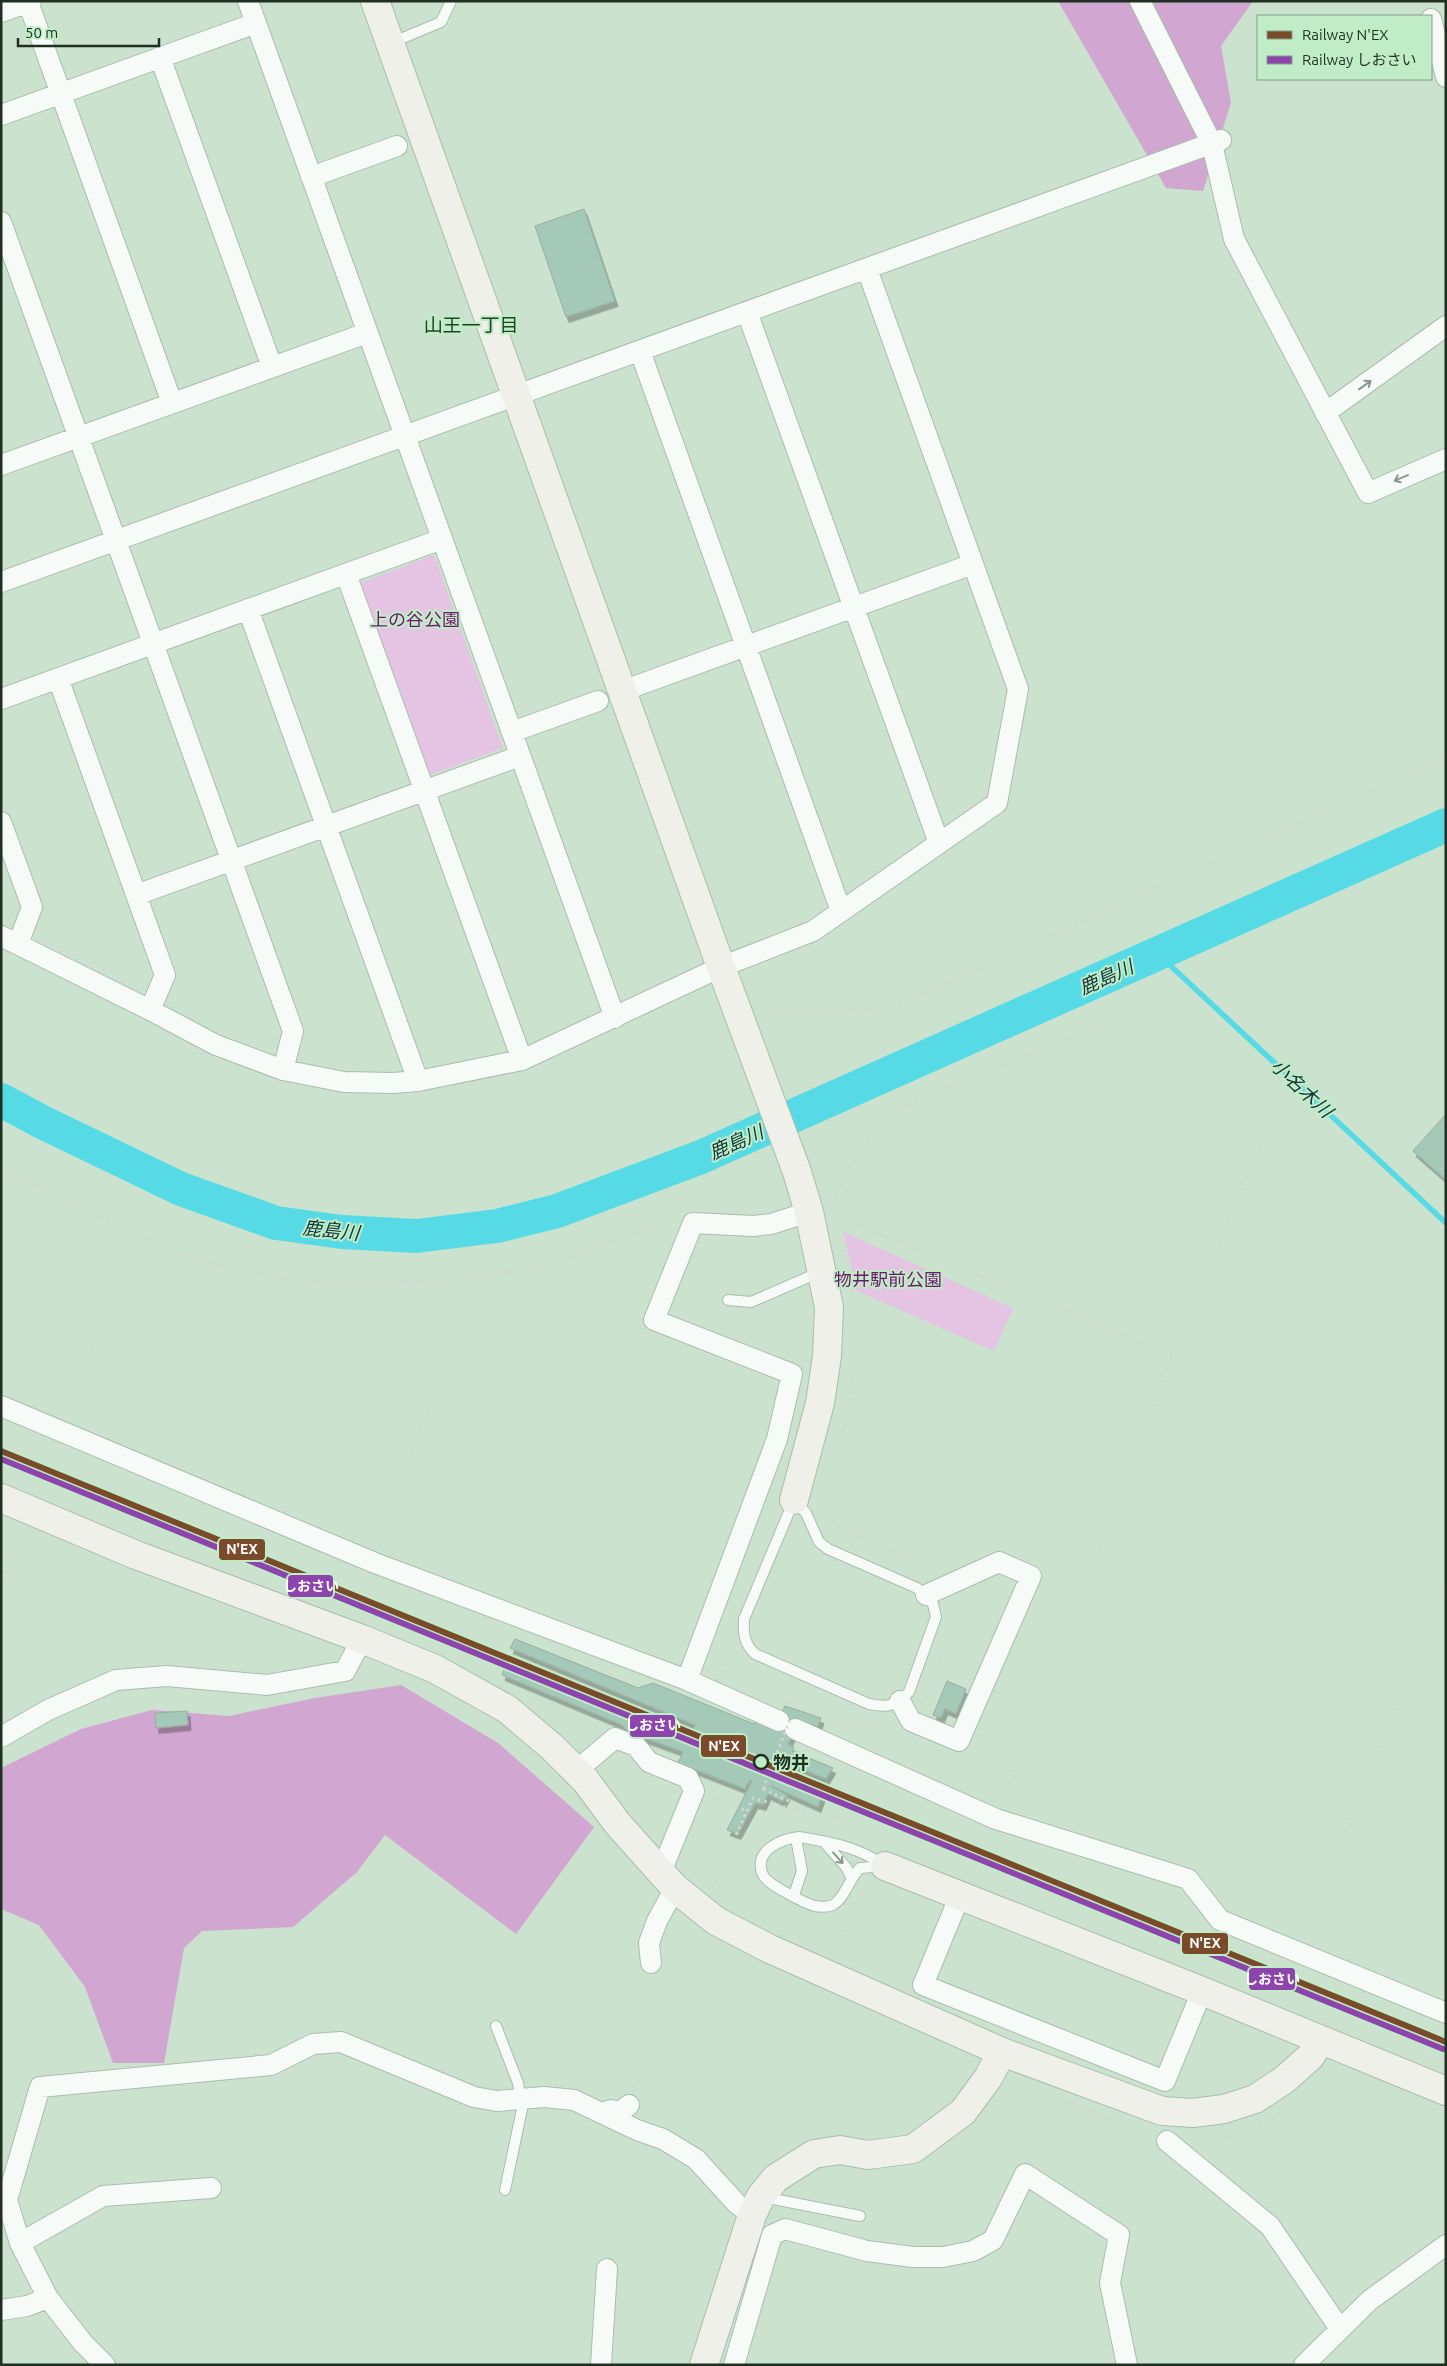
<svg xmlns="http://www.w3.org/2000/svg" width="1447" height="2366" font-family="Ubuntu,'Noto Sans JP',sans-serif">
  <style>
    .green { fill: #e4c3e3 }
    .forest { fill: #d1a6d0 }
    .lines { fill: none; stroke-linecap: round; stroke-linejoin: round }
    .stream { stroke: #56dbe6; stroke-width: 5.5 }
    .river { stroke: #56dbe6; stroke-width: 34 }
    .building { fill: #a5c9b8; stroke: #97ada0; filter: url(#shadow) }
    .lane-casing { stroke: #aabdac; stroke-width: 12 }
    .street-casing { stroke: #aabdac; stroke-width: 22 }
    .secondary-casing { stroke: #aabdac; stroke-width: 30 }
    .path { stroke: #d2d9d2; stroke-width: 3; stroke-dasharray: 2.5 4; stroke-linecap: butt }
    .lane { stroke: #f7fbf8; stroke-width: 10 }
    .street { stroke: #f7fbf8; stroke-width: 20 }
    .secondary { stroke: #eff0ea; stroke-width: 28 }
    .path-bridge { stroke: #d2d9d2; stroke-width: 3; stroke-dasharray: 2.5 4; stroke-linecap: butt }
    .rail-1-casing { stroke: #c0edc6; stroke-width: 10 }
    .rail-2-casing { stroke: #c0edc6; stroke-width: 10 }
    .rail-1 { stroke: #7a4b2a; stroke-width: 6 }
    .rail-2 { stroke: #8e44ad; stroke-width: 6 }
    .oneway { stroke: #8b968d }
    .stop-dot { fill: #c0edc6; stroke: #1f3022; stroke-width: 2.5 }
    .labels { text-anchor: middle; dominant-baseline: central; stroke-width: 4; stroke-linejoin: round; paint-order: stroke }
    .park-label { font-size: 18px; fill: #70176f; stroke: #c0edc6 }
    .stop-label { font-size: 18px; font-weight: bold; fill: #1f3022; stroke: #c0edc6; text-anchor: start }
    .neighbourhood-label { font-size: 19px; fill: #1d4526; stroke: #c0edc6 }
    .water-label { font-size: 19px; font-style: italic; fill: #123439; stroke: #c0edc6 }
    .line-badge { stroke: #c0edc6; stroke-width: 2 }
    .badge-label { font-size: 14px; text-anchor: middle; font-weight: bold; fill: #fff }
  </style>
  <defs>
    <filter id="shadow"><feDropShadow dx="3" dy="5.5" stdDeviation="0" flood-color="#0004"/></filter>
  </defs>
  <rect width="100%" height="100%" fill="#cae2ce"/>
  <path class="green" d="M 434,555 L 503,748 L 430,775 L 360,583 Z
    M 843,1232 L 1013,1308 L 994,1351 L 857,1291 Z"/>
  <path class="forest" d="M 1058,1 L 1253,1 L 1221,46 L 1231,103 L 1203,191 L 1166,188 Z
    M 401,1685 L 498,1743 L 594,1827 L 516,1934 L 385,1835 L 357,1872 L 293,1927 L 202,1931 L 184,1948 L 164,2063 L 113,2063 L 85,1987 L 39,1925 L 1,1909 L 1,1768 L 81,1729 L 152,1710 L 229,1716 L 315,1698 Z"/>
  <g class="lines">
    <path class="stream" d="M 1158,954 L 1446,1223"/>
    <path class="river" d="M 1,1100 L 42,1122 L 181,1189 L 276,1223 L 342,1232 L 416,1236 L 497,1226 L 557,1211 L 701,1157 L 1446,825"/>
  </g>
  <path class="building" d="M 584,209 L 615,301 L 566,317 L 535,226 Z
    M 1446,1114 L 1446,1180 L 1413,1151 Z
    M 515,1639 L 638,1688 L 653,1683 L 754,1724 L 756,1718 L 776,1727 L 785,1706 L 821,1718 L 818,1727 L 799,1720 L 788,1744 L 794,1747 L 792,1751 L 833,1768 L 826,1779 L 788,1763 L 782,1778 L 822,1796 L 818,1807 L 771,1786 L 787,1795 L 783,1802 L 768,1794 L 763,1805 L 755,1803 L 738,1834 L 727,1830 L 752,1781 L 750,1780 L 745,1789 L 678,1763 L 683,1752 L 628,1732 L 622,1725 L 502,1675 L 506,1665 L 688,1740 L 695,1725 L 510,1648 Z
    M 947,1681 L 966,1689 L 956,1714 L 945,1709 L 941,1718 L 933,1715 Z
    M 187,1711 L 188,1725 L 156,1728 L 155,1713 Z"/>
  <g class="lines">
    <g class="lane-casing">
      <path id="lane" d="M 391,43 L 441,22 L 451,1
        M 728,1300 L 751,1302 L 820,1272
        M 794,1500 L 806,1513 L 819,1542 L 828,1549 L 917,1588 L 933,1604 L 936,1617 L 909,1692 C 895,1706 888,1708 869,1704 L 755,1654 C 744,1643 743,1634 744,1619 Z
        M 799,1837 C 830,1842 859,1847 885,1866 L 860,1868 C 849,1879 845,1898 833,1905 C 829,1907 820,1907 815,1906 C 804,1903 767,1884 763,1875 C 752,1851 781,1839 799,1837 Z
        M 823,1841 L 846,1867 L 851,1877
        M 794,1895 L 802,1871 L 796,1838
        M 496,2026 L 518,2083 L 522,2109 L 505,2190
        M 763,2197 L 860,2216"/>
    </g>
    <g class="street-casing">
      <path id="street" d="M 248,1 L 615,1018
        M 1140,1 L 1212,144 L 1234,239 L 1368,493 L 1446,459
        M 28,2 L 172,403
        M 1,12 L 31,1
        M 1431,19 L 1446,77
        M 160,57 L 272,367
        M 1,115 L 256,23
        M 311,177 L 397,146
        M 1,222 L 293,1031 L 283,1070
        M 747,312 L 939,843
        M 640,351 L 841,911
        M 1325,413 L 1446,326
        M 1,465 L 367,333
        M 346,574 L 522,1060
        M 1,582 L 1221,140
        M 248,609 L 418,1081
        M 58,678 L 165,975 L 150,1010
        M 622,691 L 973,564
        M 1,699 L 442,539
        M 512,732 L 598,701
        M 1,822 L 32,907 L 18,944
        M 136,895 L 520,756
        M 1,936 L 150,1010 L 216,1045 L 283,1070 L 344,1082 L 393,1083 L 418,1081 L 522,1060 L 721,967 L 813,931 L 997,803 L 1018,689 L 867,269
        M 1,1406 L 375,1563 L 687,1680 L 779,1721
        M 687,1680 L 777,1439 L 792,1374 L 654,1320 L 693,1223 L 753,1226 L 771,1224 L 809,1212
        M 900,1701 L 911,1721 L 959,1741 L 1031,1576 L 999,1562 L 926,1595
        M 795,1729 L 996,1819 L 1188,1879 L 1220,1920 L 1446,2013
        M 1,1737 L 48,1710 L 116,1680 L 167,1676 L 267,1685 L 345,1671 L 362,1639
        M 576,1771 L 615,1738 L 636,1746 L 649,1762 L 688,1778 L 694,1791 L 661,1872
        M 960,1895 L 923,1985 L 1165,2081 L 1202,1991
        M 651,1963 L 649,1943 L 657,1921 L 675,1888
        M 602,2113 L 611,2110 L 620,2112 L 629,2105
        M 1167,2141 L 1270,2226 L 1340,2329
        M 20,2243 L 103,2196 L 211,2188
        M 1,2310 L 27,2306 L 48,2298
        M 105,2365 L 83,2343 L 48,2298 L 20,2243 L 7,2200 L 40,2087 L 271,2065 L 313,2044 L 341,2042 L 474,2097 L 497,2101 L 544,2097 L 574,2100 L 637,2130 L 663,2139 L 696,2159 L 737,2204 L 752,2215
        M 601,2365 L 607,2269
        M 734,2365 L 772,2235 L 785,2229 L 867,2251 L 913,2257 L 943,2257 L 973,2251 L 993,2240 L 1025,2174 L 1119,2235 L 1110,2283 L 1127,2365
        M 1304,2365 L 1370,2300 L 1446,2245"/>
    </g>
    <g class="secondary-casing">
      <path id="secondary" d="M 375,1 L 721,967 L 797,1172 L 809,1212 L 829,1307 L 827,1356 L 820,1403 L 794,1500
        M 1,1498 L 136,1555 L 362,1639 L 435,1669 L 507,1709 L 552,1747 L 586,1781 L 617,1823 L 675,1888 L 716,1921 L 770,1949 L 1002,2052 L 1162,2111 L 1193,2113 L 1224,2109 L 1255,2099 L 1284,2080 L 1310,2057 L 1321,2040
        M 885,1866 L 1202,1991 L 1446,2091
        M 704,2365 L 752,2215 L 761,2196 L 776,2178 L 814,2154 L 840,2150 L 868,2155 L 913,2149 L 963,2112 L 988,2078 L 1002,2052"/>
    </g>
    <path class="path" d="M 763,1015 L 777,1010 L 892,1008 L 1446,757
      M 882,1115 L 895,1143 L 860,1226 L 1172,1355
      M 1,1168 L 182,1256 L 238,1271 L 305,1281 L 365,1284 L 473,1279 L 554,1263 L 653,1226 L 671,1225
      M 829,1200 L 834,1197 L 882,1115 L 1114,1019
      M 838,1231 C 857,1289 861,1364 845,1424 C 839,1448 828,1472 821,1497 L 834,1525 L 935,1569
      M 66,1415 L 134,1233
      M 380,1546 L 473,1279
      M 1,1585 L 23,1532
      M 719,1651 L 725,1674 L 727,1675
      M 774,1696 L 844,1727 L 891,1723
      M 924,1704 L 952,1633 L 958,1601
      M 768,1762 L 773,1763
      M 763,1789 L 793,1803 L 792,1810
      M 711,1798 L 747,1811
      M 1002,1802 L 1172,1355 L 1269,1124
      M 712,1888 L 753,1798 L 821,1817 L 842,1818 L 887,1841 L 887,1844
      M 1303,1934 L 1446,1583
      M 835,1955 L 864,1890
      M 1423,2055 L 1446,2063
      M 636,2088 C 648,2057 663,2014 655,1980
      M 1066,2102 L 1151,2135
      M 1197,2141 C 1226,2141 1259,2129 1281,2112"/>
    <use href="#lane" class="lane"/>
    <use href="#street" class="street"/>
    <use href="#secondary" class="secondary"/>
    <path class="path-bridge" d="M 763,1789 L 791,1717"/>
    <g class="rail-1-casing">
      <path id="rail-1" d="M 1,1451 L 1446,2042"/>
    </g>
    <g class="rail-2-casing">
      <path id="rail-2" d="M 1,1459 L 1443,2049"/>
    </g>
    <use href="#rail-1" class="rail-1"/>
    <use href="#rail-2" class="rail-2"/>
  </g>
  <defs><path id="oneway-shaft" d="M-6 0H5M1.5-3L5.5 0L1.5 3" fill="none" stroke-width="1.6" stroke-linecap="round" stroke-linejoin="round" transform="scale(1.25)"/></defs>
  <g class="oneway">
    <use href="#oneway-shaft" transform="translate(1365 385) rotate(-36)"/>
    <use href="#oneway-shaft" transform="translate(1401 478) rotate(157)"/>
    <use href="#oneway-shaft" transform="translate(838 1858) rotate(48)"/>
  </g>
  <circle class="stop-dot" cx="761" cy="1762" r="7"/>
  <g class="labels">
    <g class="park-label">
      <text x="415" y="619">上の谷公園</text>
      <text x="888" y="1279">物井駅前公園</text>
    </g>
    <g class="stop-label">
      <text x="773" y="1762">物井</text>
    </g>
    <g class="neighbourhood-label">
      <text x="471" y="325">山王一丁目</text>
    </g>
    <g class="water-label">
      <text transform="translate(1106 977) rotate(-24)">鹿島川</text>
      <text transform="translate(1302 1088) rotate(43)">小名木川</text>
      <text transform="translate(736 1142) rotate(-24)">鹿島川</text>
      <text transform="translate(331 1230) rotate(6)">鹿島川</text>
    </g>
  </g>
  <g class="line-badge">
    <rect x="218" y="1538" width="48" height="23" rx="5" fill="#7a4b2a"/>
    <rect x="287" y="1574" width="47" height="24" rx="5" fill="#8e44ad"/>
    <rect x="629" y="1714" width="47" height="24" rx="5" fill="#8e44ad"/>
    <rect x="700" y="1734" width="47" height="24" rx="5" fill="#7a4b2a"/>
    <rect x="1181" y="1932" width="48" height="23" rx="5" fill="#7a4b2a"/>
    <rect x="1248" y="1967" width="48" height="24" rx="5" fill="#8e44ad"/>
  </g>
  <g class="badge-label">
    <text x="242" y="1554">N'EX</text>
    <text x="311" y="1591">しおさい</text>
    <text x="653" y="1730">しおさい</text>
    <text x="724" y="1751">N'EX</text>
    <text x="1205" y="1948">N'EX</text>
    <text x="1272" y="1984">しおさい</text>
  </g>
  <rect width="1447" height="2366" fill="none" stroke="#1f3022" stroke-width="5"/>
  <rect x="1257" y="15" width="175" height="65" fill="#c0edc6" stroke="#80a184"/>
  <rect x="1267" y="31" width="25" height="8" fill="#7a4b2a" stroke="#80a184"/>
  <text x="1302" y="40" font-size="15" fill="#1f3022">Railway N'EX</text>
  <rect x="1267" y="56" width="25" height="8" fill="#8e44ad" stroke="#80a184"/>
  <text x="1302" y="65" font-size="15" fill="#1f3022">Railway しおさい</text>
  <path d="M18 38v8h141v-8" fill="none" stroke="#1f3022" stroke-width="2.5"/>
  <text x="25" y="38" font-size="15" fill="#1f3022" stroke="#c0edc6" stroke-width="4" paint-order="stroke">50 m</text>
</svg>
